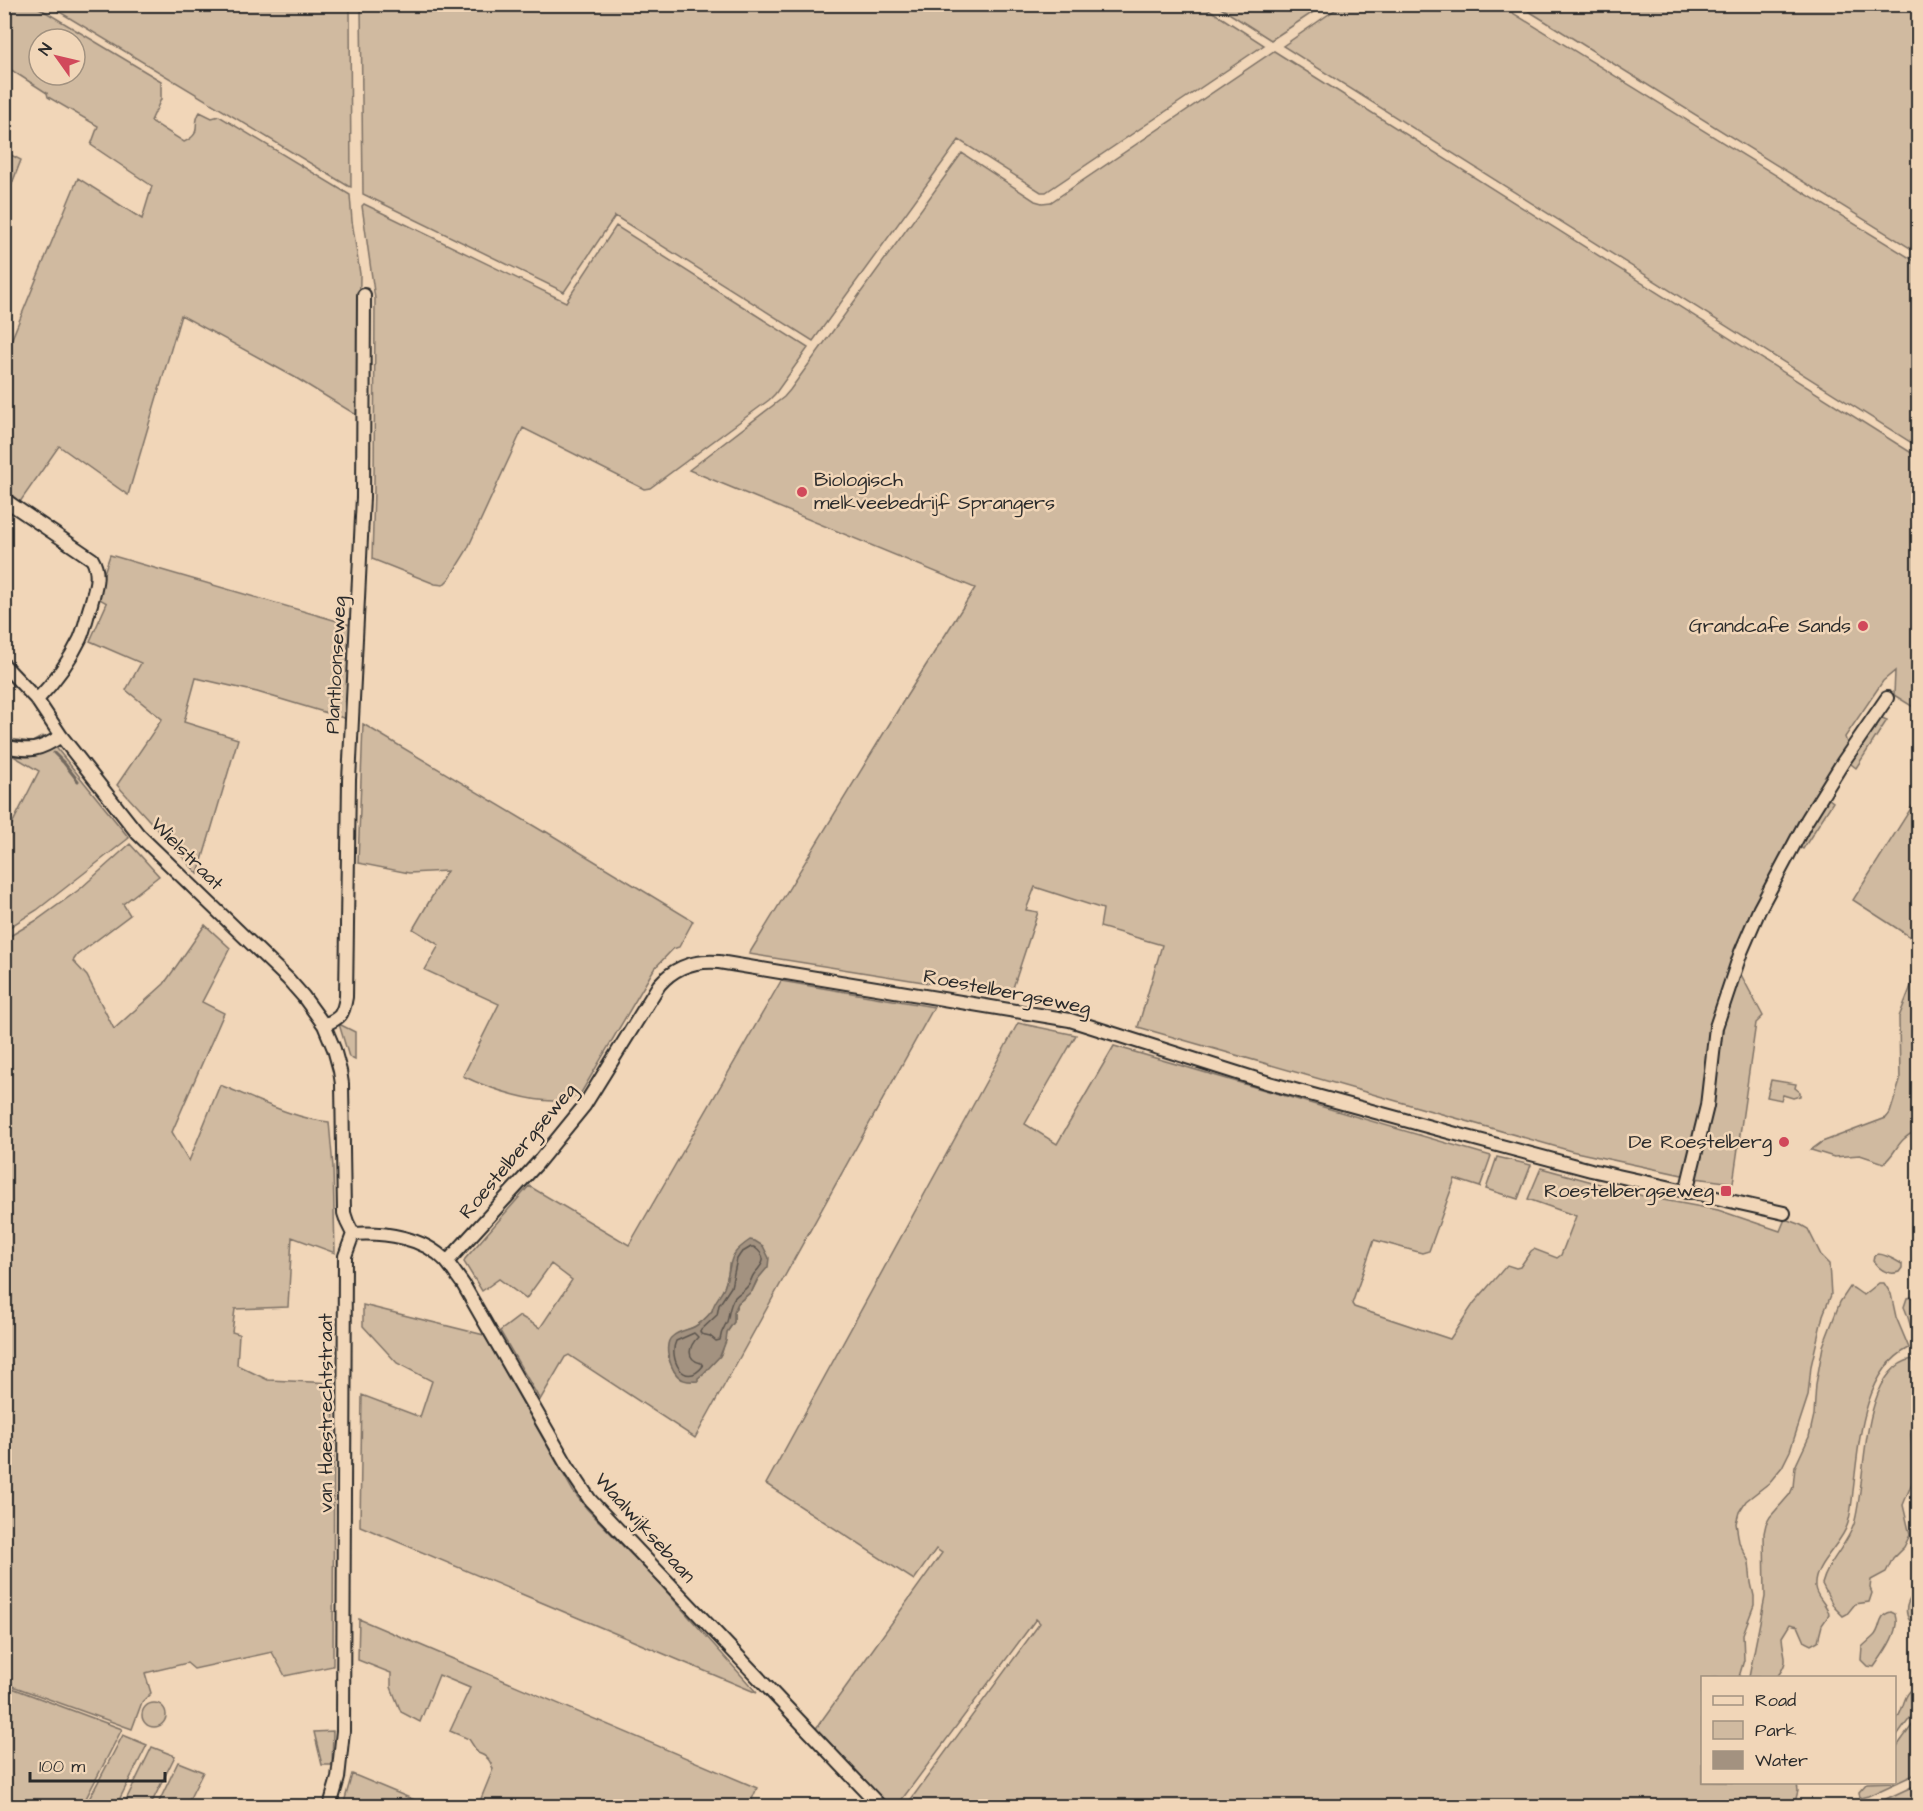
<svg xmlns="http://www.w3.org/2000/svg" width="1923" height="1811" font-family="'Architects Daughter',sans-serif">
  <style>
    .green { fill: #d0baa0; stroke: #7e7266; stroke-width: 1.5; fill-rule: evenodd }
    .water { fill: #a39280; stroke: #73695e; stroke-width: 1.5 }
    .lines { fill: none; stroke-linecap: round; stroke-linejoin: round }
    .shore { stroke: #5b544d; stroke-width: 1.5 }
    .stream { stroke: #73695e; stroke-width: 3 }
    .minor-casing { stroke: #2b2b2b; stroke-width: 16 }
    .minor { stroke: #f1d6b8; stroke-width: 12 }
    .poi-dot { fill: #d1495b; stroke: #f1d6b8; stroke-width: 2 }
    .labels { text-anchor: middle; dominant-baseline: central; stroke-width: 5; stroke-linejoin: round; paint-order: stroke }
    .poi-label { font-size: 20px; fill: #2b2b2b; stroke: #f1d6b8; text-anchor: end }
    .street-label { font-size: 20px; fill: #2b2b2b; stroke: #f1d6b8 }
  </style>
  <rect width="100%" height="100%" fill="#f1d6b8"/>
  <filter id="ink" filterUnits="userSpaceOnUse"><feTurbulence type="fractalNoise" baseFrequency=".0167" numOctaves="2"/><feDisplacementMap in="SourceGraphic" scale="12" xChannelSelector="R" yChannelSelector="G"/><feConvolveMatrix kernelMatrix="1 2 1 2 8 2 1 2 1" color-interpolation-filters="sRGB"/></filter>
  <g filter="url(#ink)">
    <path class="green" d="M 5,5 L 34,5 L 161,81 L 161,99 L 151,121 L 184,142 C 204,133 191,125 200,112 L 212,118 L 219,116 L 350,195 L 352,221 L 360,274 L 358,416 L 296,378 L 181,315 L 128,495 L 59,446 L 20,502 L 12,495 L 5,504 L 5,346 L 8,348 L 78,178 L 142,219 L 152,186 L 91,145 L 98,126 L 48,97 L 47,93 L 5,66 ZM 39,39 L 75,39 L 75,75 L 39,75 Z
      M 48,5 L 350,5 L 351,187 L 348,186 Z
      M 1202,5 L 1264,45 L 1046,192 L 1041,192 L 959,140 L 813,341 L 615,216 L 564,292 L 363,194 L 361,5 Z
      M 1216,5 L 1324,5 L 1271,40 Z
      M 1342,5 L 1500,5 L 1918,263 L 1918,447 L 1283,46 Z
      M 1519,5 L 1918,5 L 1918,253 Z
      M 1274,51 L 1918,457 L 1918,710 L 1894,695 L 1895,671 L 1883,681 L 1845,737 L 1847,743 L 1847,749 L 1735,955 L 1687,1176 L 1571,1151 L 1138,1027 L 1162,945 L 1100,927 L 1103,909 L 1035,887 L 1026,910 L 1038,912 L 1010,997 L 973,990 L 749,954 L 904,700 L 975,588 L 689,470 L 784,397 L 790,390 L 962,153 L 1035,201 L 1042,203 L 1051,202 Z
      M 5,152 L 21,160 L 5,202 Z
      M 364,204 L 566,302 L 616,226 L 808,348 L 775,394 L 769,400 L 650,488 L 644,489 L 523,428 L 467,550 L 449,579 L 443,585 L 435,584 L 372,559 L 374,490 L 375,299 L 362,206 Z
      M 110,555 L 351,625 L 347,719 L 257,692 L 196,678 L 184,722 L 238,739 L 198,874 L 117,785 L 162,719 L 126,690 L 141,663 L 90,641 L 107,603 L 96,597 Z
      M 1882,718 L 1887,720 L 1856,768 L 1851,764 L 1849,759 L 1877,719 Z
      M 363,724 L 544,832 L 545,831 L 693,921 L 679,947 L 673,949 L 654,969 L 581,1093 C 576,1095 572,1098 568,1099 C 542,1107 487,1088 463,1076 L 499,1004 L 425,970 L 439,945 L 413,929 L 447,871 L 409,873 L 358,863 Z
      M 54,745 L 129,838 L 37,910 L 5,930 L 5,836 L 6,836 L 39,771 L 10,754 C 30,761 36,755 54,745 Z
      M 1918,797 L 1918,942 L 1853,900 Z
      M 1823,799 L 1829,799 L 1833,802 L 1803,849 L 1800,847 L 1800,841 Z
      M 130,844 L 159,876 L 123,904 L 130,915 L 77,955 L 73,961 L 87,976 L 114,1029 L 164,984 L 205,925 L 230,948 L 202,1002 L 224,1013 L 172,1132 L 189,1161 L 220,1085 C 254,1098 294,1119 329,1122 L 333,1167 L 335,1253 L 292,1237 L 288,1307 L 235,1309 L 232,1332 L 239,1334 L 237,1365 L 268,1380 L 334,1383 L 333,1666 L 285,1676 L 272,1652 L 194,1669 L 187,1663 L 145,1673 L 151,1693 L 142,1702 L 132,1729 L 4,1683 L 5,939 L 37,920 L 80,889 Z
      M 1918,968 C 1919,983 1915,1000 1918,1014 L 1918,1130 C 1896,1140 1899,1150 1884,1163 L 1860,1155 L 1834,1157 L 1811,1150 L 1822,1142 L 1886,1118 L 1890,1113 L 1900,1081 L 1899,1017 Z
      M 1738,969 L 1763,1016 L 1756,1023 L 1733,1183 L 1695,1178 L 1719,1030 Z
      M 781,981 L 934,1007 L 695,1438 L 569,1355 L 565,1357 L 540,1400 L 500,1331 L 520,1316 L 540,1328 L 572,1280 L 551,1264 L 526,1299 L 499,1279 L 482,1291 L 464,1262 L 465,1259 L 529,1186 L 629,1245 ZM 729,1264 L 759,1277 L 752,1291 L 738,1303 L 734,1312 L 734,1322 L 727,1332 L 722,1353 L 704,1373 L 698,1378 L 674,1371 L 668,1357 L 677,1334 C 683,1331 690,1329 696,1326 C 715,1315 728,1286 729,1264 Z
      M 1018,1023 L 1076,1035 L 1025,1124 L 1057,1144 L 1114,1046 L 1491,1156 L 1480,1187 L 1455,1179 L 1429,1251 L 1422,1253 L 1374,1240 L 1352,1304 L 1354,1307 L 1450,1339 L 1474,1303 L 1507,1265 L 1516,1268 L 1520,1267 L 1531,1251 L 1534,1249 L 1557,1258 L 1561,1255 L 1576,1216 L 1528,1199 L 1541,1168 L 1647,1197 L 1718,1210 L 1780,1231 L 1785,1219 L 1801,1225 L 1808,1229 L 1822,1257 L 1829,1264 L 1831,1295 L 1823,1315 L 1811,1366 L 1808,1396 L 1790,1451 L 1782,1467 L 1769,1483 L 1746,1501 L 1739,1512 L 1736,1523 L 1739,1542 L 1749,1562 L 1751,1583 L 1754,1596 L 1754,1605 L 1743,1634 L 1744,1660 L 1739,1677 L 1702,1678 L 1702,1782 L 1797,1783 L 1798,1791 L 1794,1806 L 1222,1806 L 1216,1805 L 1214,1806 L 906,1806 L 1040,1623 L 1036,1619 L 897,1806 L 882,1806 L 812,1734 L 942,1553 L 936,1549 L 914,1580 L 766,1484 Z
      M 339,1024 L 355,1032 L 355,1060 L 349,1057 Z
      M 1771,1080 L 1796,1084 L 1795,1088 L 1800,1092 L 1800,1096 L 1793,1098 L 1783,1095 L 1781,1100 L 1767,1097 Z
      M 1497,1157 L 1531,1165 L 1518,1199 L 1486,1189 Z
      M 1878,1254 C 1884,1254 1897,1261 1902,1264 L 1902,1268 L 1899,1272 C 1888,1276 1880,1270 1873,1261 L 1874,1256 Z
      M 1879,1283 L 1884,1283 L 1891,1294 L 1896,1317 L 1909,1348 C 1862,1372 1859,1445 1853,1491 C 1852,1502 1851,1513 1848,1523 C 1842,1545 1813,1564 1815,1587 C 1816,1598 1828,1604 1829,1615 L 1822,1625 L 1818,1641 L 1811,1645 L 1805,1642 L 1798,1626 L 1790,1624 L 1782,1637 C 1783,1657 1791,1659 1777,1677 L 1749,1677 L 1765,1597 L 1764,1533 L 1766,1524 L 1770,1517 L 1790,1494 L 1793,1487 L 1795,1467 L 1809,1437 L 1814,1415 L 1816,1384 L 1823,1346 L 1840,1302 L 1850,1287 C 1856,1288 1858,1293 1864,1295 Z
      M 1912,1297 L 1918,1300 L 1918,1346 C 1911,1334 1910,1319 1904,1307 L 1907,1298 Z
      M 363,1305 L 484,1335 L 573,1491 L 587,1509 L 657,1581 L 757,1693 L 360,1526 L 362,1395 L 420,1417 L 432,1381 L 397,1363 L 363,1326 Z
      M 1912,1359 L 1918,1369 L 1918,1421 L 1911,1434 L 1914,1478 L 1903,1505 L 1910,1535 L 1904,1547 L 1893,1558 L 1886,1572 L 1871,1580 L 1870,1588 L 1872,1593 L 1869,1602 L 1855,1604 L 1847,1614 L 1843,1616 L 1834,1607 L 1822,1584 C 1828,1561 1846,1547 1854,1524 C 1867,1483 1859,1371 1912,1359 Z
      M 1918,1590 L 1918,1612 L 1914,1620 L 1910,1621 C 1902,1610 1909,1597 1918,1590 Z
      M 1891,1612 L 1895,1614 C 1901,1631 1883,1654 1874,1667 L 1867,1666 L 1861,1660 L 1862,1647 C 1866,1643 1870,1640 1874,1636 C 1882,1628 1877,1615 1891,1612 Z
      M 359,1619 L 757,1788 L 749,1806 L 478,1806 L 493,1769 C 490,1760 487,1756 478,1753 L 469,1739 L 450,1731 L 470,1688 L 439,1675 L 420,1722 L 401,1712 L 391,1687 L 391,1673 L 358,1660 Z
      M 4,1685 L 122,1729 L 82,1806 L 5,1806 Z
      M 1918,1686 L 1918,1707 L 1895,1739 L 1895,1721 C 1905,1712 1901,1692 1918,1686 Z
      M142 1715a12 12 0 1 1 24 0a12 12 0 1 1-24 0Z
      M 1918,1717 L 1918,1773 L 1868,1796 L 1860,1798 L 1859,1792 L 1867,1783 L 1894,1782 L 1895,1749 Z
      M 333,1731 L 332,1765 L 322,1765 L 314,1732 Z
      M 123,1735 L 147,1745 L 116,1806 L 94,1806 L 87,1803 Z
      M 152,1747 L 175,1756 L 150,1806 L 123,1806 Z
      M 178,1762 L 203,1772 L 186,1806 L 157,1806 Z
      M 352,1774 L 429,1806 L 343,1806 Z
      M 1918,1784 L 1918,1806 L 1871,1806 Z"/>
    <path class="water" d="M 750,1240 L 755,1241 L 763,1246 L 769,1258 L 768,1267 L 757,1280 L 752,1291 L 738,1303 L 734,1312 L 734,1322 L 727,1332 L 726,1341 L 720,1356 L 704,1373 L 698,1378 L 698,1381 C 687,1382 680,1381 674,1371 C 669,1362 663,1343 673,1336 C 679,1331 688,1330 694,1327 C 701,1323 707,1317 712,1311 C 714,1300 722,1295 725,1285 C 733,1261 726,1256 750,1240 Z"/>
    <g class="lines">
      <path class="shore" d="M 751,1247 L 754,1247 C 769,1258 763,1264 754,1274 C 751,1278 751,1283 747,1287 C 743,1292 736,1294 733,1300 C 730,1306 729,1311 728,1318 C 727,1326 721,1328 720,1340 L 716,1341 L 710,1336 L 701,1334 L 700,1331 L 717,1315 L 719,1305 L 731,1287 L 737,1259 L 741,1253 Z
        M 694,1333 L 698,1337 C 689,1346 685,1359 701,1363 L 703,1366 C 684,1390 668,1358 676,1341 Z"/>
      <path class="stream" d="M 4,739 L 32,743 L 43,737
        M 54,753 L 64,763 L 78,781
        M 4,1550 L 7,1542"/>
      <g class="minor-casing">
        <path id="minor" d="M 5,500 L 92,559 C 101,574 95,588 91,604 C 87,615 85,628 80,639 C 69,662 54,682 37,700
          M 4,665 L 37,700 L 61,736 L 138,834 L 288,979 L 303,996 L 324,1025 L 334,1049 L 340,1071 L 342,1084 L 344,1213 L 347,1222 L 353,1234 L 345,1256 L 343,1731 L 338,1778 L 330,1806
          M 4,746 C 30,752 39,751 61,736
          M 324,1025 C 340,1018 343,1016 346,997 L 349,780 L 363,497 L 364,295
          M 1686,1192 L 1707,1106 L 1716,1027 L 1741,952 L 1760,908 L 1807,820 L 1843,762 L 1887,698
          M 353,1234 C 385,1232 423,1237 446,1261 C 452,1268 457,1276 463,1284 L 568,1467 L 590,1500 L 880,1806
          M 447,1262 L 536,1165 L 584,1106 L 659,985 C 675,966 695,960 719,962 L 1070,1020 L 1269,1083 L 1445,1131 L 1591,1170 L 1784,1213"/>
      </g>
      <use href="#minor" class="minor"/>
    </g>
  </g>
  <g class="poi-dot">
    <circle cx="802" cy="492" r="6"/>
    <circle cx="1863" cy="626" r="6"/>
    <circle cx="1784" cy="1142" r="6"/>
    <rect x="1720" y="1185" width="12" height="12" rx="3"/>
  </g>
  <g class="labels">
    <g class="poi-label">
      <text x="814" y="480" text-anchor="start">Biologisch<tspan x="814" dy="23">melkveebedrijf Sprangers</tspan></text>
      <text x="1851" y="626">Grandcafe Sands</text>
      <text x="1772" y="1142">De Roestelberg</text>
      <text x="1714" y="1191">Roestelbergseweg</text>
    </g>
    <g class="street-label">
      <text transform="translate(336 665) rotate(-87)">Plantloonseweg</text>
      <text transform="translate(187 854) rotate(45)">Wielstraat</text>
      <text transform="translate(1007 992) rotate(11)">Roestelbergseweg</text>
      <text transform="translate(518 1151) rotate(-50)">Roestelbergseweg</text>
      <text transform="translate(326 1413) rotate(-90)">van Haestrechtstraat</text>
      <text transform="translate(645 1528) rotate(48)">Waalwijksebaan</text>
    </g>
  </g>
  <rect width="1923" height="1811" fill="none" stroke="#f1d6b8" stroke-width="24"/>
  <rect x="12" y="12" width="1899" height="1787" fill="none" stroke="#2b2b2b" stroke-width="2" filter="url(#ink)"/>
  <rect x="1701" y="1676" width="195" height="108" fill="#f1d6b8" stroke="#a29280" stroke-width="1.5"/>
  <rect x="1713" y="1696" width="30" height="9" fill="#f1d6b8" stroke="#a29280" stroke-width="1.5"/>
  <text x="1755" y="1706" font-size="18" fill="#2b2b2b">Road</text>
  <rect x="1713" y="1721" width="30" height="18" fill="#d0baa0" stroke="#a29280" stroke-width="1.5"/>
  <text x="1755" y="1736" font-size="18" fill="#2b2b2b">Park</text>
  <rect x="1713" y="1751" width="30" height="18" fill="#a39280" stroke="#a29280" stroke-width="1.5"/>
  <text x="1755" y="1766" font-size="18" fill="#2b2b2b">Water</text>
  <g transform="translate(57 57) rotate(304)"><circle r="28" fill="#f1d6b8" stroke="#a29280" stroke-width="1.5"/>
  <path d="M0-4.5L10 22L0 15L-10 22Z" fill="#d1495b"/>
  <text y="-9" font-size="16" font-weight="bold" text-anchor="middle" fill="#2b2b2b">N</text>
  </g>
  <path d="M30 1772v9h135v-9" fill="none" stroke="#2b2b2b" stroke-width="3"/>
  <text x="39" y="1772" font-size="18" fill="#2b2b2b" stroke="#f1d6b8" stroke-width="4.5" paint-order="stroke">100 m</text>
</svg>
